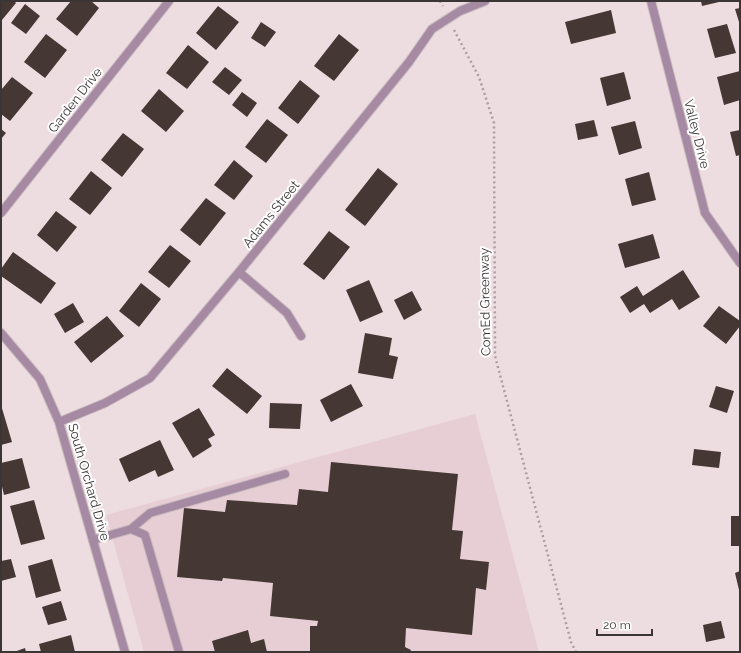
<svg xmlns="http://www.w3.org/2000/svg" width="741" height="653" font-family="Raleway,sans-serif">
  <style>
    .built { fill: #e7ced4 }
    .building { fill: #453834 }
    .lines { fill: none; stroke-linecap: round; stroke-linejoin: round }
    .service-casing { stroke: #c9bbbe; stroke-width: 10 }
    .minor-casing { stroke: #c9bbbe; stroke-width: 10 }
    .path { stroke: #ab9fa1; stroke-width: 2.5; stroke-dasharray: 2 3; stroke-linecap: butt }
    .service { stroke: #a689a3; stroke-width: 8 }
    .minor { stroke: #a689a3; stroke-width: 8 }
    .labels { text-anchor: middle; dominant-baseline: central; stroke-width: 4; stroke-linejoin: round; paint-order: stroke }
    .street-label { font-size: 13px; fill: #3b3536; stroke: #fff }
  </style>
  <rect width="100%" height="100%" fill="#eddce0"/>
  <path class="built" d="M 475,414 L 539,652 L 144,652 L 106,515 Z"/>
  <path class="building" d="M 1,1 L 14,1 L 16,3 L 2,20 L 1,19 Z
    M 71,1 L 91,1 L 99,8 L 77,36 L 56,19 Z
    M 701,1 L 719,1 L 719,2 L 702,6 Z
    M 25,4 L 40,16 L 26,34 L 11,23 Z
    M 218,6 L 239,22 L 216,50 L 196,33 Z
    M 740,8 L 740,22 L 739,22 L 735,9 Z
    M 611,10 L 616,33 L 571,44 L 565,22 Z
    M 261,22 L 276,32 L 265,47 L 251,38 Z
    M 727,24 L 736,53 L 715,58 L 707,29 Z
    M 46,34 L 67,50 L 45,78 L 24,62 Z
    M 339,34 L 359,50 L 334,81 L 314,66 Z
    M 188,45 L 209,62 L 187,89 L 166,73 Z
    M 225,67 L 242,80 L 229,95 L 212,82 Z
    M 740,71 L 740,100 L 724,105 L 717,77 Z
    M 624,72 L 631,99 L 607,106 L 600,78 Z
    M 12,77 L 33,93 L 10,121 L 1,114 L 1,90 Z
    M 300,80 L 320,96 L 298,124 L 278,108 Z
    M 159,89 L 184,111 L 166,132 L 141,111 Z
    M 242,92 L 257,103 L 247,117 L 232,105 Z
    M 267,119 L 288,135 L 266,163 L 245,147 Z
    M 594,120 L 598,136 L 578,140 L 575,124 Z
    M 635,121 L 642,148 L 619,155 L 611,127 Z
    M 1,129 L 6,133 L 1,139 Z
    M 740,130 L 740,155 L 736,156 L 730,132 Z
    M 123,133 L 144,149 L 122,177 L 101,160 Z
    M 234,160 L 253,176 L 234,200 L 214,185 Z
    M 378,168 L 398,184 L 365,226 L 345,210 Z
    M 91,171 L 112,188 L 90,215 L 69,199 Z
    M 649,172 L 656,200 L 632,206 L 625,179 Z
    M 206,198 L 226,213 L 200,246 L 180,230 Z
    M 56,211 L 77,227 L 57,252 L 37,235 Z
    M 329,231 L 350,247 L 324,280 L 303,264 Z
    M 653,234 L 660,258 L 625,268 L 618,244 Z
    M 170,245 L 191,261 L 169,288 L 148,272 Z
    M 13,252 L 56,283 L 41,304 L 1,276 L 1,269 Z
    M 683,270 L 700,297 L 679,310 L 672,299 L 650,313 L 644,304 L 630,313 L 620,297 L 637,286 L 643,296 Z
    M 369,280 L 383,312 L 360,322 L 346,290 Z
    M 141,283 L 161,299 L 139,327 L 119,311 Z
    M 412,291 L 422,310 L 404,320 L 394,300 Z
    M 73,303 L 84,322 L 65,333 L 54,314 Z
    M 719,306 L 740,321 L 740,326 L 726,344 L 703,326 Z
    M 107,316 L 124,336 L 91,363 L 74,342 Z
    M 365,333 L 392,338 L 389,355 L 398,357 L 393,379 L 358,373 Z
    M 227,368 L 262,396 L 247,414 L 212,386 Z
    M 351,384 L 363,406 L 331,422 L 320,400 Z
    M 716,386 L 734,391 L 727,413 L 709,407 Z
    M 270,403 L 302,404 L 300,429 L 269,428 Z
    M 1,405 L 12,442 L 1,445 Z
    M 199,408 L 215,435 L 208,439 L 212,446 L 193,458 L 172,423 Z
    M 160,440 L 174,470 L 158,477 L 155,470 L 129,482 L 119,459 Z
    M 694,449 L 721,452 L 719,468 L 692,465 Z
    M 22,458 L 30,488 L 4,495 L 1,482 L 1,463 Z
    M 331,462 L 458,474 L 452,530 L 463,531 L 460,559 L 489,562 L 486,590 L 476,588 L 472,635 L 406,628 L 405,647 L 411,650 L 410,652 L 310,652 L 310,626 L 317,626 L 318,621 L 270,616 L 273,583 L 223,578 L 222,581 L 177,577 L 184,508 L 225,512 L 227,500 L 297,505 L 299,489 L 328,492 Z
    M 34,500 L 45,539 L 21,545 L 10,506 Z
    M 731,516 L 740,516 L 740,546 L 731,546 Z
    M 11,559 L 16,577 L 1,581 L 1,561 Z
    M 52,559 L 61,591 L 36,598 L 28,566 Z
    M 740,571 L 740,590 L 739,590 L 735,573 Z
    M 61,601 L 67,620 L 48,625 L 42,607 Z
    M 721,621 L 725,638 L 706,642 L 703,625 Z
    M 248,630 L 251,643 L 264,639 L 267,652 L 215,652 L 212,641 Z
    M 71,635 L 75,652 L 41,652 L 39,644 Z
    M 25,648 L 26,652 L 14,652 Z"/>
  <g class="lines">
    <g class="service-casing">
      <path id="service" d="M 131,529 L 150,513 L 285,474
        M 93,540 L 131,529 L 145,535 L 179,652"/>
    </g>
    <g class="minor-casing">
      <path id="minor" d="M 651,1 L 705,213 L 740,263
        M 1,213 L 169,1
        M 239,272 L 287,313 L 301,336
        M 1,333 L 40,379 L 59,422 L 125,652
        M 59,422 L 105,403 L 150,378 L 239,272 L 409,62 L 432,29 L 460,11 L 485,1"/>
    </g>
    <path class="path" d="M 440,1 L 443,6
      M 454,30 L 479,77 L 494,123 L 495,356 L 571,642 L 576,652"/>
    <use href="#service" class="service"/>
    <use href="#minor" class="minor"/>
  </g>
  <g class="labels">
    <g class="street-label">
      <text transform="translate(75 100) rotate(-52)">Garden Drive</text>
      <text transform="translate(697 134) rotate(76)">Valley Drive</text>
      <text transform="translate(271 214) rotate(-51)">Adams Street</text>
      <text transform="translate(485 302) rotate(-91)">ComEd Greenway</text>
      <text transform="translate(89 482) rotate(74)">South Orchard Drive</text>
    </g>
  </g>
  <rect width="741" height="653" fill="none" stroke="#3b3536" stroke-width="4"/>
  <path d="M597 629v6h55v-6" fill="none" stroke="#3b3536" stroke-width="2"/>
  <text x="603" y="629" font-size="12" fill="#3b3536" stroke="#ffffff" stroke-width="3" paint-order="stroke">20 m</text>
</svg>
